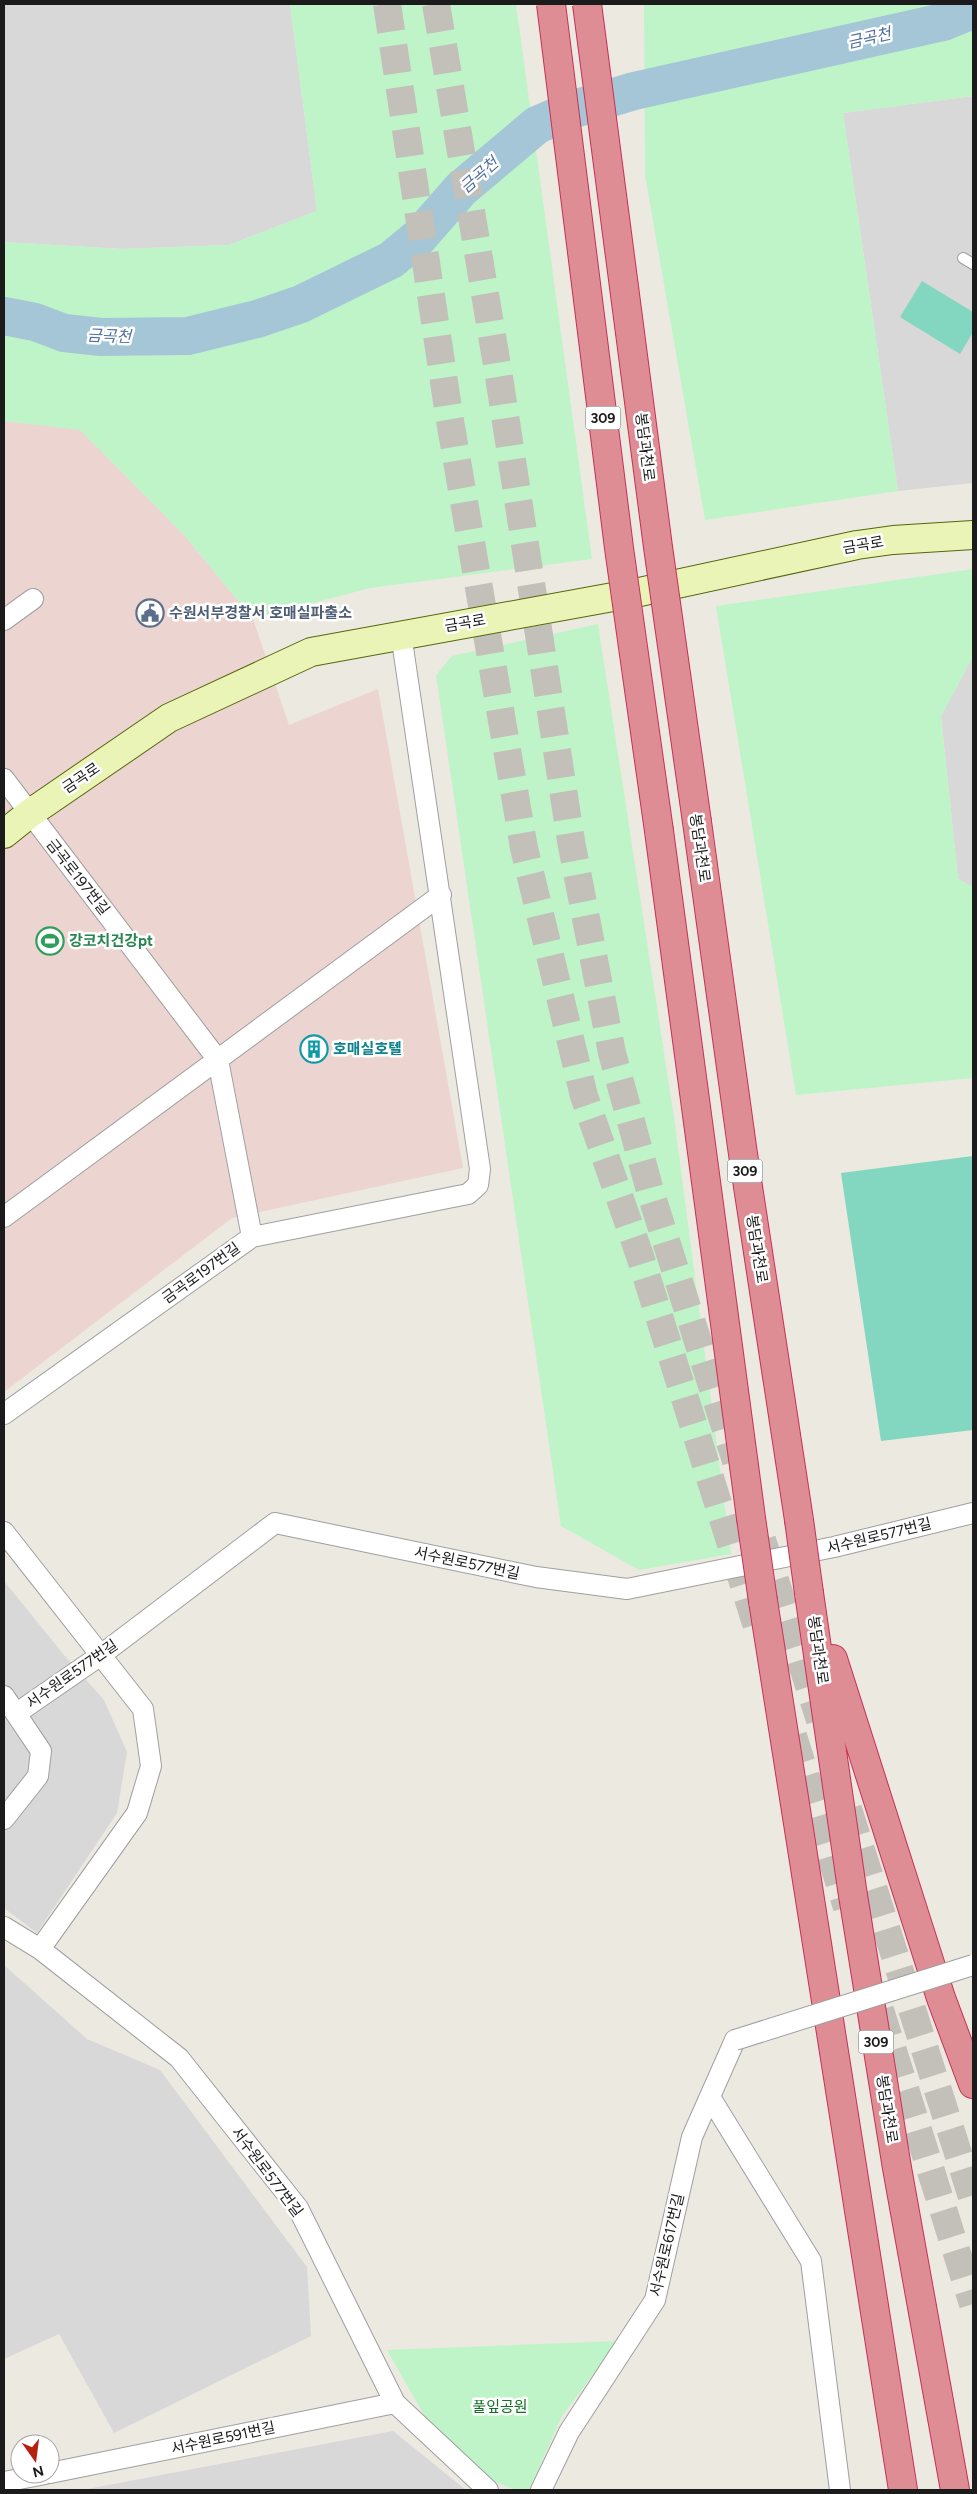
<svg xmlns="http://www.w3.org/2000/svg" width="977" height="2494" font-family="Figtree,'Noto Sans KR',sans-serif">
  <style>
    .residential { fill: #d9d8d8 }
    .commercial { fill: #ecd4d0 }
    .park { fill: #bff4c9 }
    .pitch { fill: #83d6bf }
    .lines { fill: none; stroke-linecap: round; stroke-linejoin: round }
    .river { stroke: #a4c6d7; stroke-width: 38 }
    .highway-tunnel { stroke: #c2c0b9; stroke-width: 28; stroke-dasharray: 28 14; stroke-linecap: butt }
    .lane-casing { stroke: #9f9f9f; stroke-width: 12 }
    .street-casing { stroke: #9f9f9f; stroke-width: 22 }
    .secondary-casing { stroke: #54670c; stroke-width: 30 }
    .highway-casing { stroke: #c83054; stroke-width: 30 }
    .lane { stroke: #fff; stroke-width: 10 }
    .street { stroke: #fff; stroke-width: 20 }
    .secondary { stroke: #ebf4b7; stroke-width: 28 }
    .highway { stroke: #df8d94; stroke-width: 28 }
    .street-bridge-casing { stroke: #9f9f9f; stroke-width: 22; stroke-linecap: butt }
    .highway-bridge-casing { stroke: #c83054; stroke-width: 30; stroke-linecap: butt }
    .street-bridge { stroke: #fff; stroke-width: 20 }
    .highway-bridge { stroke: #df8d94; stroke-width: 28 }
    .labels { text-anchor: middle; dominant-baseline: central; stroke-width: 5; stroke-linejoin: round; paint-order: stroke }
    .shield { fill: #fff; stroke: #5f5f5f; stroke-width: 1 }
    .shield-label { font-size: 14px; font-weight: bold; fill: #1b1b1b }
    .street-label { font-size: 15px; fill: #1b1b1b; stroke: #fff }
    .service-label { font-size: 15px; font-weight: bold; fill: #4e5e75; stroke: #fff; text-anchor: start }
    .leisure-label { font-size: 15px; font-weight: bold; fill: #27864d; stroke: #fff; text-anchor: start }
    .culture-label { font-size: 15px; font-weight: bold; fill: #0d838f; stroke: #fff; text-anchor: start }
    .park-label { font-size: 15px; fill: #126f24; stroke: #fff }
    .water-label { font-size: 16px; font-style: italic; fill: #4f70a2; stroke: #fff }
  </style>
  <rect width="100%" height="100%" fill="#ece9e1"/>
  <path class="residential" d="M 4,4 L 290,4 L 317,211 L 229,245 L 122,249 L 4,242 Z
    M 973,96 L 973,483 L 898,491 L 843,113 Z
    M 973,656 L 973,887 L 958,879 L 941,716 Z
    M 4,1581 L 64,1655 L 104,1700 L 127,1752 L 117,1813 L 37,1933 L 4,1908 Z
    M 4,1965 L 87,2039 L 160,2070 L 307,2267 L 311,2336 L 114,2433 L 59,2334 L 4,2359 Z
    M 393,2431 L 466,2490 L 82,2490 Z"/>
  <path class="commercial" d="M 4,421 L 80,429 L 185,536 L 253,619 L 289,725 L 378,689 L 463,1168 L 232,1218 L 4,1392 Z"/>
  <path class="park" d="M 290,4 L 516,4 L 592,559 L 370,588 L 253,619 L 185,536 L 80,430 L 4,421 L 4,242 L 122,249 L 229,245 L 317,211 Z
    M 644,4 L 973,4 L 973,96 L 843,113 L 898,491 L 705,520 L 645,175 Z
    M 973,569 L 973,656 L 941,716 L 958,879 L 973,887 L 973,1078 L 796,1095 L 716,606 Z
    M 598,624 L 675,1124 L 731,1554 L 639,1570 L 561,1526 L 436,675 L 452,656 Z
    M 618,2341 L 562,2416 L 529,2490 L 516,2490 L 490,2480 L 429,2424 L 387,2350 Z"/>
  <path class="pitch" d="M 922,281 L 973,312 L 973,332 L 960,354 L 900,317 Z
    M 973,1156 L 973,1430 L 881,1441 L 841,1173 Z"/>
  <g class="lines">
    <path class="river" d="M 4,316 L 35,322 L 64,333 L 101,337 L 188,336 L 257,319 L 301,304 L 391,260 L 419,237 L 461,189 L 537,125 L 574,109 L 634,91 L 943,22 L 973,10"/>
    <path class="highway-tunnel" d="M 387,4 L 449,415 L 524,848 L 584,1096 L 640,1256 L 760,1636
      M 436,4 L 499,377 L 571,841 L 612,1053 L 651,1194 L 736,1461
      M 762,1540 L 820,1720
      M 793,1736 L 847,1907
      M 848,1809 L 973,2200
      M 880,2010 L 973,2304"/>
    <g class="lane-casing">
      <path id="lane" d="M 963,258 L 973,264"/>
    </g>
    <g class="street-casing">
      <path id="street" d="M 4,620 L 33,599
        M 4,779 L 218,1060 L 252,1237
        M 4,1217 L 441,895
        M 4,1414 L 252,1237 L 468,1194 L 478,1185 L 480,1169 L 401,634
        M 4,1532 L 143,1709 L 151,1766 L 137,1813 L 40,1949
        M 4,1696 L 41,1751 L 38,1776 L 4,1819
        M 17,1713 L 101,1655 L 275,1523 L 536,1577 L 627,1589 L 834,1547 L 973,1513
        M 4,1927 L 40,1949 L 179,2058 L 298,2208 L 395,2403 L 488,2490
        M 710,2097 L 811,2261 L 840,2490
        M 50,2473 L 395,2403
        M 4,2482 L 45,2474
        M 541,2490 L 569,2432 L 655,2300 L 692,2137 L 735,2040"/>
    </g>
    <g class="secondary-casing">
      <path id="secondary" d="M 4,834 L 29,814 L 169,718 L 311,652 L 635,593 L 857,545 L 893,540 L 973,535"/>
    </g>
    <g class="highway-casing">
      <path id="highway" d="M 697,822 L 743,1154 L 799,1520
        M 659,831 L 751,1518
        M 809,1593 L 852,1889 L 897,2168 L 955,2490
        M 763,1601 L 903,2490
        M 833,1659 L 941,1998 L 973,2084"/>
    </g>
    <use href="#lane" class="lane"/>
    <use href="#street" class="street"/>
    <use href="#secondary" class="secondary"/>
    <use href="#highway" class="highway"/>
    <g class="street-bridge-casing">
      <path id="street-bridge" d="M 735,2040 L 973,1965"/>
    </g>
    <g class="highway-bridge-casing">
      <path id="highway-bridge" d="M 551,4 L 619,548 L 659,831
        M 587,4 L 658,547 L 697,822
        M 751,1518 L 763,1601
        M 799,1520 L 809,1593"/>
    </g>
    <use href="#street-bridge" class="street-bridge"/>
    <use href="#highway-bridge" class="highway-bridge"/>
  </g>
  <defs>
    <g id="civic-ring" transform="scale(1.4375)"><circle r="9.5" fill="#fff" stroke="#5c6f8a" stroke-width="1.5"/><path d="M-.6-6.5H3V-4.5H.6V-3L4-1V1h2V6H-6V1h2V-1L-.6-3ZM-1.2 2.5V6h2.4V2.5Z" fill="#5c6f8a"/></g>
    <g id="stadium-ring" transform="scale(1.4375)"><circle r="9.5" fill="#fff" stroke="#2e9e5b" stroke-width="1.5"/><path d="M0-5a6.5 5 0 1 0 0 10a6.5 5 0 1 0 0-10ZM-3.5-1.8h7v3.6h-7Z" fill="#2e9e5b"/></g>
    <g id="building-ring" transform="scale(1.4375)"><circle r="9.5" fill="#fff" stroke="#0f9aa8" stroke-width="1.5"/><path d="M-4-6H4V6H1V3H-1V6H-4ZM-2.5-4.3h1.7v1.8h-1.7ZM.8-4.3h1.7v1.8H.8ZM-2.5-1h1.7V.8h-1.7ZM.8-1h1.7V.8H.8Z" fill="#0f9aa8"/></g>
  </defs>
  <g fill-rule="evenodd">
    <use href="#civic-ring" x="150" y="613"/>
    <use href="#stadium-ring" x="50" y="941"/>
    <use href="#building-ring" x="314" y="1049"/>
  </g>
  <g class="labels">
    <g class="shield">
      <rect x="585.5" y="406.5" width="35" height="23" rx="4"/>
      <rect x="727.5" y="1159.5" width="35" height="23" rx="4"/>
      <rect x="858.5" y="2030.5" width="35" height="23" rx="4"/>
    </g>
    <g class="shield-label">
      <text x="603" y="418">309</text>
      <text x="745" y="1171">309</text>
      <text x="876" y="2042">309</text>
    </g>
    <g class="street-label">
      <text transform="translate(645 447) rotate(83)">봉담과천로</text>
      <text transform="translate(863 545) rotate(-10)">금곡로</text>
      <text transform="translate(465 623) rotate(-10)">금곡로</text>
      <text transform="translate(81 778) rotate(-34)">금곡로</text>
      <text transform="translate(700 848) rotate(82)">봉담과천로</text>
      <text transform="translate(78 877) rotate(52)">금곡로197번길</text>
      <text transform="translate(757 1249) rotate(81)">봉담과천로</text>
      <text transform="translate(201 1273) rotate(-36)">금곡로197번길</text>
      <text transform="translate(879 1536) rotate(-14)">서수원로577번길</text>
      <text transform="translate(467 1563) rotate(12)">서수원로577번길</text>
      <text transform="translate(818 1650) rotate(82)">봉담과천로</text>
      <text transform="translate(72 1674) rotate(-35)">서수원로577번길</text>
      <text transform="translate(887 2109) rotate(81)">봉담과천로</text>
      <text transform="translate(267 2172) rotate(53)">서수원로577번길</text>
      <text transform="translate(667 2245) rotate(-77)">서수원로617번길</text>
      <text transform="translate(223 2438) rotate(-12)">서수원로591번길</text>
    </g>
    <g class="service-label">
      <text x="169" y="613">수원서부경찰서 호매실파출소</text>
    </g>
    <g class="leisure-label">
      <text x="69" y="941">강코치건강pt</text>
    </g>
    <g class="culture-label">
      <text x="333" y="1049">호매실호텔</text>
    </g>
    <g class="park-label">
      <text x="500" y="2407">풀잎공원</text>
    </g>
    <g class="water-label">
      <text transform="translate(869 38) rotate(-13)">금곡천</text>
      <text transform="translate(479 175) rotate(-41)">금곡천</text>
      <text transform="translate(109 336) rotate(2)">금곡천</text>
    </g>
  </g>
  <rect width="977" height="2494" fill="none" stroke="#1b1b1b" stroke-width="10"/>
  <g transform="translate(35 2459) rotate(166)"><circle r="24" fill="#ffffff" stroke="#a4a4a4"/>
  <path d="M0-4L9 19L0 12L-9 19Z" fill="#b71f0e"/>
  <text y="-8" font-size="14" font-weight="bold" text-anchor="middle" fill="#1b1b1b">N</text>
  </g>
</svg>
